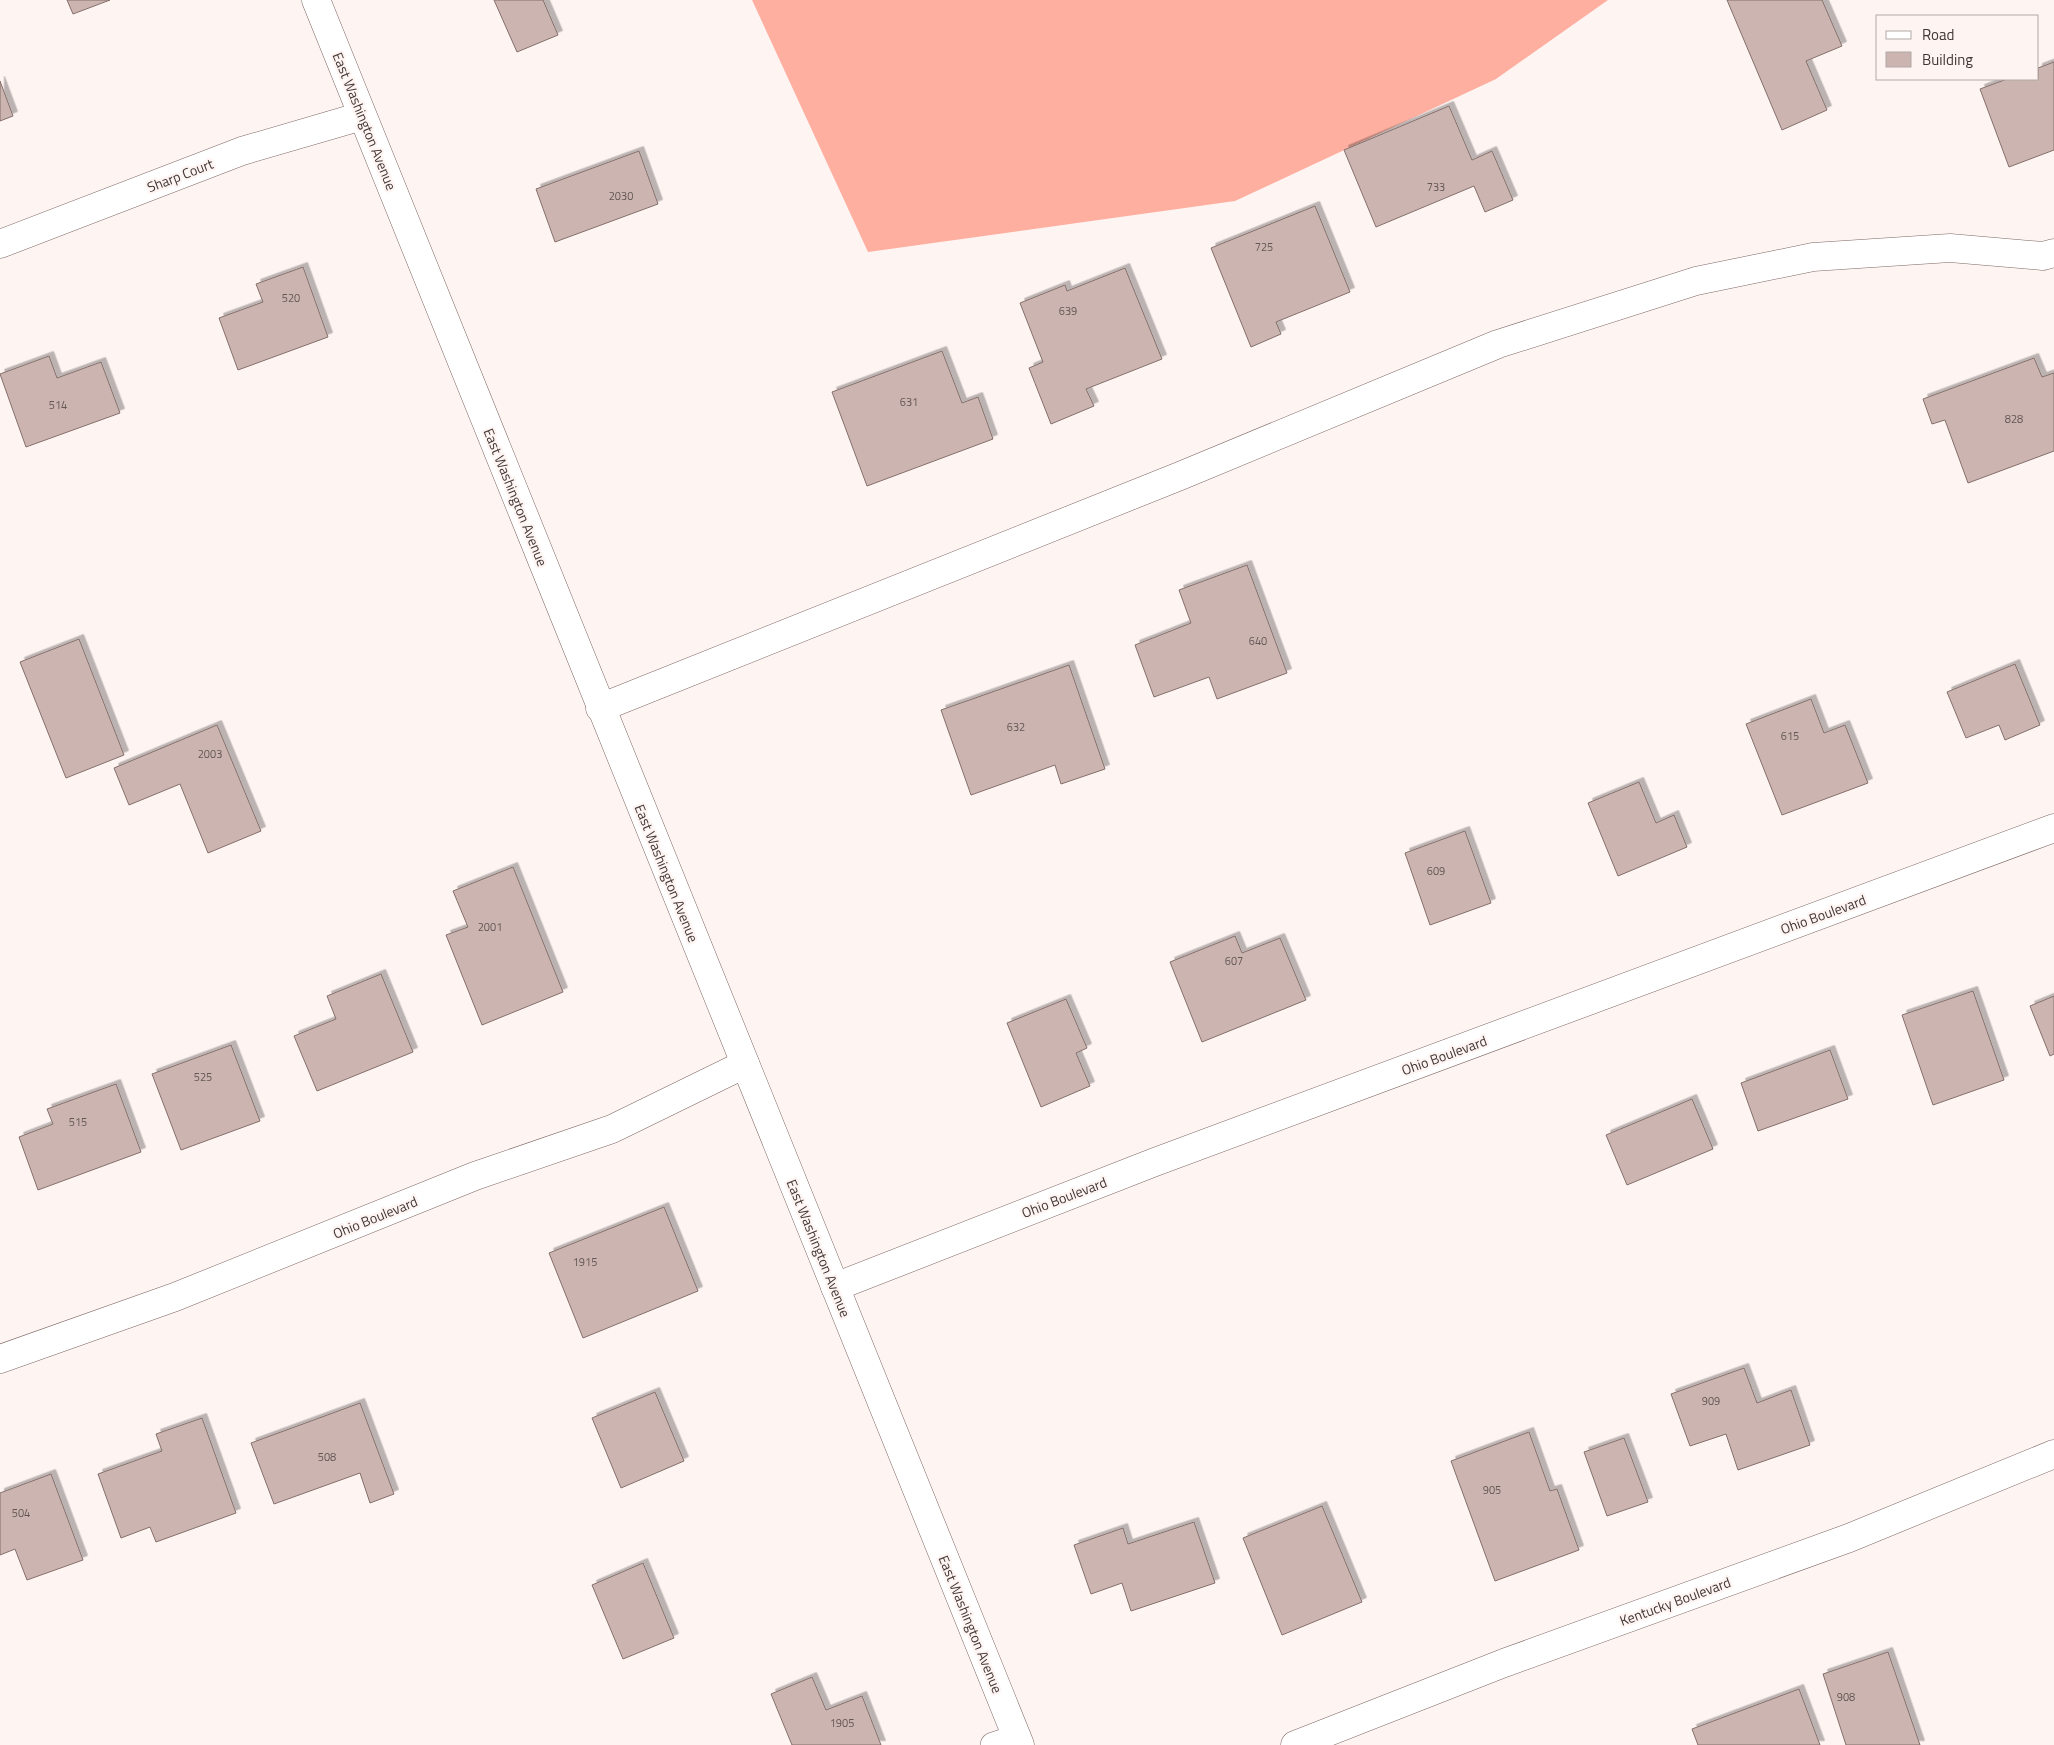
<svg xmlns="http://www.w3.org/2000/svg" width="2054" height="1745" font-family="'Titillium Web',sans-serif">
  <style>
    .forest { fill: #feafa0 }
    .building { fill: #ccb5b1; stroke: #846f6b; filter: url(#shadow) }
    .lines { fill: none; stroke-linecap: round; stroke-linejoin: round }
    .lane-casing { stroke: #7e6965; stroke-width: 26 }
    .street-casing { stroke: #7e6965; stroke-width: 29 }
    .secondary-casing { stroke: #7e6965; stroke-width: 29 }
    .lane { stroke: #fff; stroke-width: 25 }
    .street { stroke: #fff; stroke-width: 28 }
    .secondary { stroke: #fff; stroke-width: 28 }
    .labels { text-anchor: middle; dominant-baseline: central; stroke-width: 4.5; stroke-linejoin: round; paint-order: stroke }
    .number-label { font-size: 11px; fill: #645755 }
    .street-label { font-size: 14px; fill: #413836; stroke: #fef4f2 }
  </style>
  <defs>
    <filter id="shadow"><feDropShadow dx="4.5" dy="-4.5" stdDeviation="0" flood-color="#0004"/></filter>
  </defs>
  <rect width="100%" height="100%" fill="#fef4f2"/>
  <path class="forest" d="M 752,0 L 1608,0 L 1496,79 L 1235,201 L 868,252 Z"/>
  <path class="building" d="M 67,0 L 110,0 L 73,14 Z
    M 494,0 L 543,0 L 558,35 L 517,52 Z
    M 1727,0 L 1822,0 L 1842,46 L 1806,61 L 1827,110 L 1782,130 Z
    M 2054,62 L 2054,150 L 2009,167 L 1980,89 L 2007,79 L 2038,79 L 2038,68 Z
    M 0,81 L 13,116 L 0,121 Z
    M 1449,106 L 1472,160 L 1492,151 L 1513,200 L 1485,212 L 1474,186 L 1376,227 L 1344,150 Z
    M 639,151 L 658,204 L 555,242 L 536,189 Z
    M 1315,206 L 1350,292 L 1276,322 L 1281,334 L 1251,347 L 1211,248 Z
    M 303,267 L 328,337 L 238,370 L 219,318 L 263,302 L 256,284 Z
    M 1125,268 L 1162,359 L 1086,389 L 1094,406 L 1051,424 L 1029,368 L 1043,362 L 1020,303 L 1065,285 L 1067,291 Z
    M 942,351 L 962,403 L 978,397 L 993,439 L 867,486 L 832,392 Z
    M 49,356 L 57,378 L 101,362 L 120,413 L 26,447 L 0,374 Z
    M 2034,358 L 2042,377 L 2054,373 L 2054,451 L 1968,483 L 1945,420 L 1932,424 L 1923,399 Z
    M 1247,565 L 1287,673 L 1217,699 L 1209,677 L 1154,697 L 1135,645 L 1191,623 L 1179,590 Z
    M 79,639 L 124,755 L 66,778 L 20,662 Z
    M 2015,664 L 2040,725 L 2005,740 L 1999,725 L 1966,738 L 1947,692 Z
    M 1069,665 L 1105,769 L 1061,784 L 1055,765 L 971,795 L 941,710 Z
    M 1811,699 L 1824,733 L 1845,725 L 1868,783 L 1782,815 L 1746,724 Z
    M 217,725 L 261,831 L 208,853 L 180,784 L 129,805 L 114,768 Z
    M 1639,782 L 1656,823 L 1674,815 L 1687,847 L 1618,876 L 1588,803 Z
    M 1465,831 L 1491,903 L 1430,925 L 1405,853 Z
    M 513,867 L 563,992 L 482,1025 L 446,935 L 468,927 L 453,891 Z
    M 1235,936 L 1242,953 L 1280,938 L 1306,1000 L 1202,1042 L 1170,962 Z
    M 381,974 L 413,1052 L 317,1091 L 294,1036 L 336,1019 L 327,996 Z
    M 1973,991 L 2004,1080 L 1933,1105 L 1902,1015 Z
    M 2054,996 L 2054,1054 L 2050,1056 L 2030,1006 Z
    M 1066,999 L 1087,1048 L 1076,1053 L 1090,1086 L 1041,1107 L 1007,1023 Z
    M 231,1045 L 260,1121 L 181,1150 L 152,1074 Z
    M 1830,1050 L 1848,1099 L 1758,1131 L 1741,1083 Z
    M 116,1084 L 141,1152 L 38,1190 L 19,1137 L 53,1124 L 47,1109 Z
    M 1692,1099 L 1713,1149 L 1627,1185 L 1606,1135 Z
    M 664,1207 L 698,1291 L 583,1338 L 549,1253 Z
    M 1744,1368 L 1757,1403 L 1791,1390 L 1810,1445 L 1738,1470 L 1726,1434 L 1690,1446 L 1671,1394 Z
    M 655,1392 L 684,1461 L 621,1488 L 592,1418 Z
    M 360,1403 L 394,1494 L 370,1503 L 360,1473 L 274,1504 L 251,1443 Z
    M 202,1418 L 236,1513 L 156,1542 L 150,1527 L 121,1538 L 98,1474 L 162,1451 L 156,1434 Z
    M 1529,1432 L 1550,1491 L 1557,1489 L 1579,1550 L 1495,1581 L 1451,1461 Z
    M 1624,1438 L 1648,1502 L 1607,1516 L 1584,1452 Z
    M 51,1474 L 83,1560 L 27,1580 L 15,1549 L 0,1555 L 0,1493 Z
    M 1322,1506 L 1362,1602 L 1282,1635 L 1243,1538 Z
    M 1194,1522 L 1215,1583 L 1131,1611 L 1122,1583 L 1091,1594 L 1074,1545 L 1123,1528 L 1128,1544 Z
    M 643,1563 L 674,1638 L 623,1659 L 592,1585 Z
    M 1888,1652 L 1920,1745 L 1846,1745 L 1823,1674 Z
    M 812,1677 L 826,1710 L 862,1696 L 881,1745 L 792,1745 L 771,1694 Z
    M 1799,1689 L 1820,1745 L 1698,1745 L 1692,1729 Z"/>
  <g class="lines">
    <g class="lane-casing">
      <path id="lane" d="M 993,1745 L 1017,1737"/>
    </g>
    <g class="street-casing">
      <path id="street" d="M 0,244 L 242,151 L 362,116
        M 600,708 L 1180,476 L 1498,344 L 1696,281 L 1813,257 L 1950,248 L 2043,256 L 2054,253
        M 835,1287 L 1155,1162 L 2054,828
        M 0,1359 L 175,1297 L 475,1176 L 612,1129 L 745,1064
        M 1295,1745 L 1504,1663 L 1849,1538 L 2054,1454"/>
    </g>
    <g class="secondary-casing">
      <path id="secondary" d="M 316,0 L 1020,1745"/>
    </g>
    <use href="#lane" class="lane"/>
    <use href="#street" class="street"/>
    <use href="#secondary" class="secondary"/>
  </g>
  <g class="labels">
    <g class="number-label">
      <text x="1436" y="187">733</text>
      <text x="621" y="196">2030</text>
      <text x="1264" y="247">725</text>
      <text x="291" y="298">520</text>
      <text x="1068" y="311">639</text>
      <text x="909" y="402">631</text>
      <text x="58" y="405">514</text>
      <text x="2014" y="419">828</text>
      <text x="1258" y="641">640</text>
      <text x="1016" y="727">632</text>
      <text x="1790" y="736">615</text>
      <text x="210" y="754">2003</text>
      <text x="1436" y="871">609</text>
      <text x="490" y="927">2001</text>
      <text x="1234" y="961">607</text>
      <text x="203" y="1077">525</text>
      <text x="78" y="1122">515</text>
      <text x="585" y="1262">1915</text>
      <text x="1711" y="1401">909</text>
      <text x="327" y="1457">508</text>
      <text x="1492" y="1490">905</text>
      <text x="21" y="1513">504</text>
      <text x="1846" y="1697">908</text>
      <text x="842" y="1723">1905</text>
    </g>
    <g class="street-label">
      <text transform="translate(365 121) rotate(68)">East Washington Avenue</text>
      <text transform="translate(180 175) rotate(-21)">Sharp Court</text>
      <text transform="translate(516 497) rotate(68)">East Washington Avenue</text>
      <text transform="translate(667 873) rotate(68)">East Washington Avenue</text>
      <text transform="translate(1823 914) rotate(-20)">Ohio Boulevard</text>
      <text transform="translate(1444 1055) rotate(-20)">Ohio Boulevard</text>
      <text transform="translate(1064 1197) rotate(-21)">Ohio Boulevard</text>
      <text transform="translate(375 1217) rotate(-22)">Ohio Boulevard</text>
      <text transform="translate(819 1248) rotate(68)">East Washington Avenue</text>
      <text transform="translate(1675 1601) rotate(-20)">Kentucky Boulevard</text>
      <text transform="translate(971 1624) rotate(68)">East Washington Avenue</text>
    </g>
  </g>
  <rect x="1876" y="15" width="162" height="65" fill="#fef4f2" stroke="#b2a9a7"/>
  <rect x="1886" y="31" width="25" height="8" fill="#ffffff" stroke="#b2a9a7"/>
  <text x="1922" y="40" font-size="15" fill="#413836">Road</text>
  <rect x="1886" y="52" width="25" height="15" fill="#ccb5b1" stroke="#b2a9a7"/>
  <text x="1922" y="65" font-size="15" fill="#413836">Building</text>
</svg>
